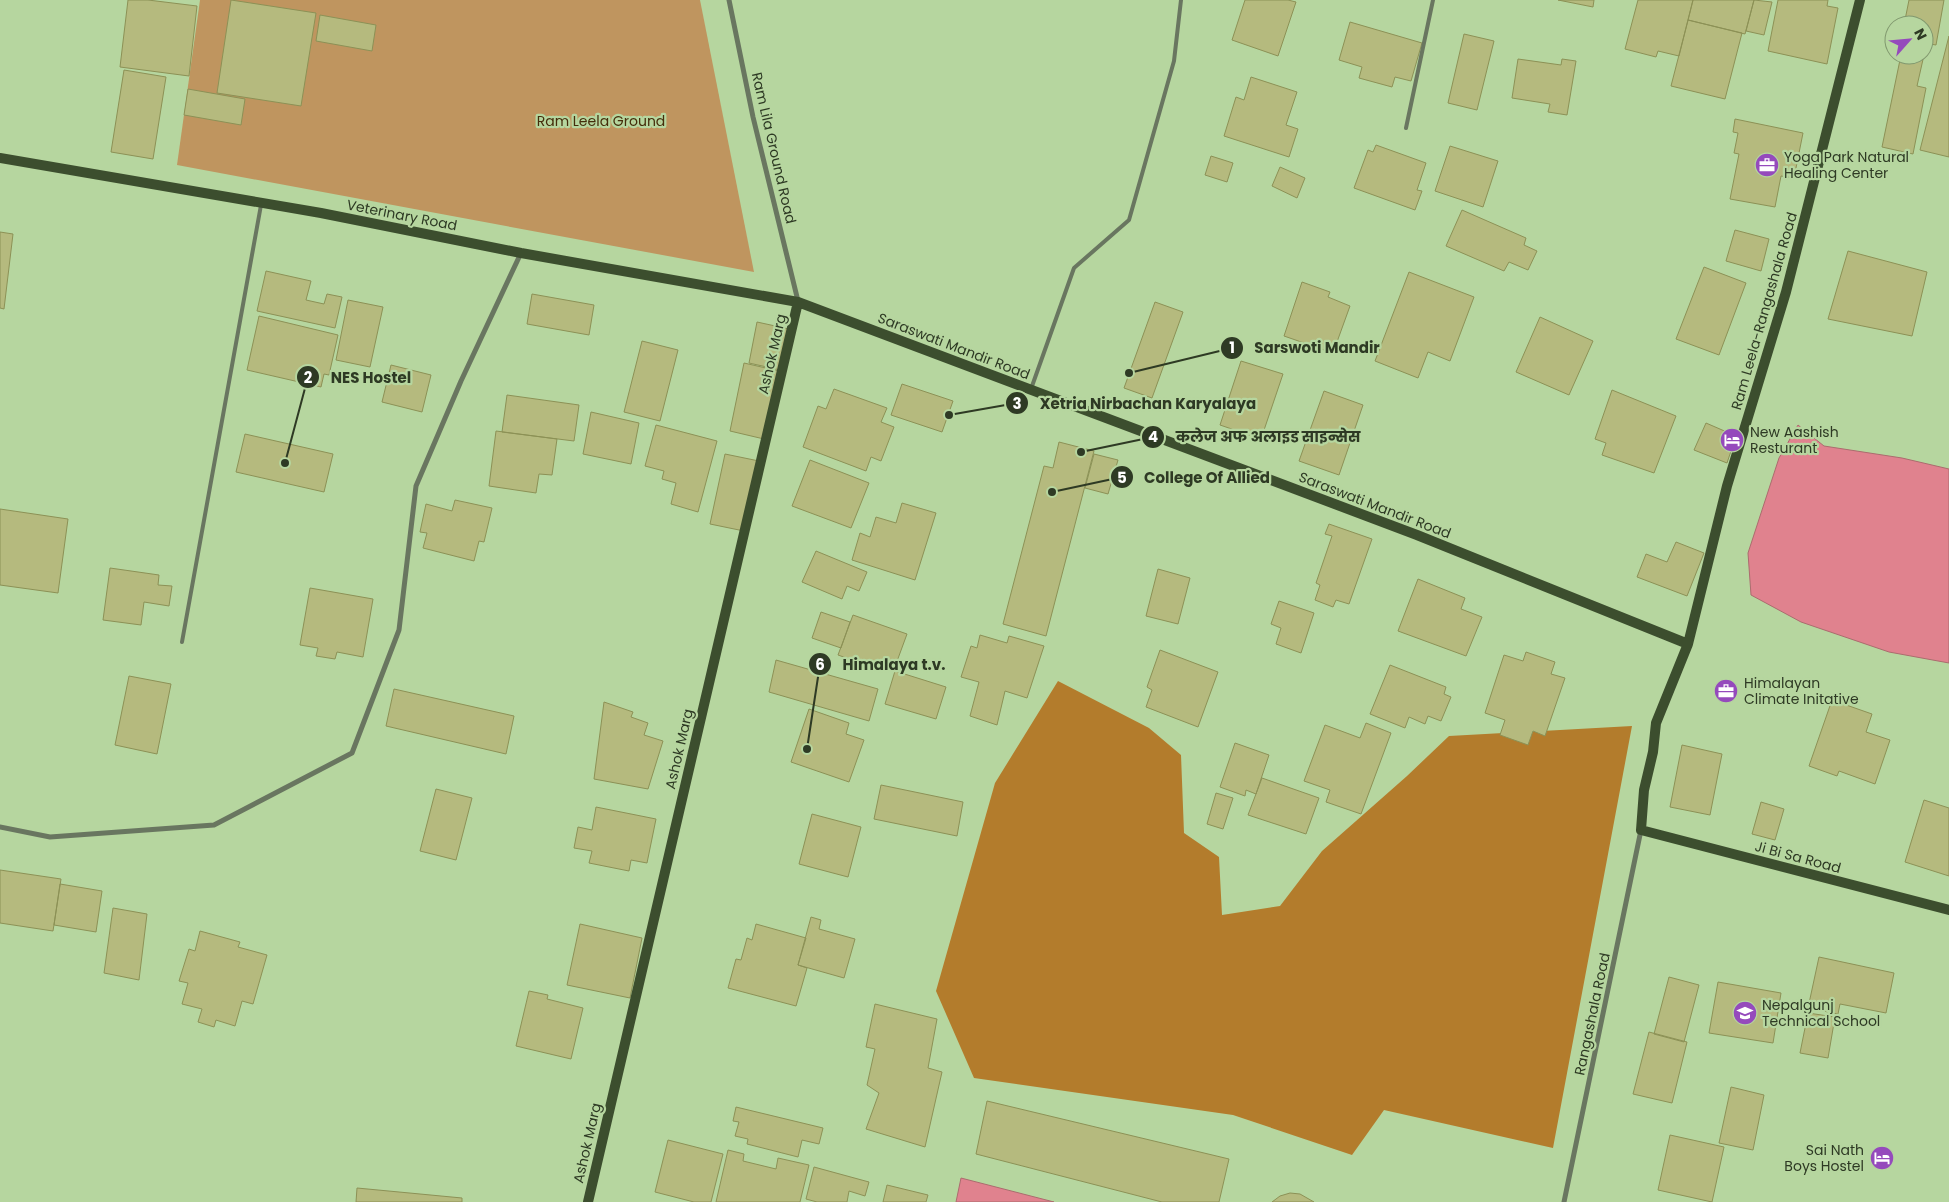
<svg xmlns="http://www.w3.org/2000/svg" width="1949" height="1202" font-family="Poppins,'Noto Sans Devanagari',sans-serif">
  <style>
    .green { fill: #bf955f }
    .forest { fill: #b37c2c }
    .water { fill: #e0828e; stroke: #ab6c6e }
    .building { fill: #b5ba7e; stroke: #8c9156 }
    .lines { fill: none; stroke-linecap: round; stroke-linejoin: round }
    .lane { stroke: #697660; stroke-width: 4 }
    .street { stroke: #697660; stroke-width: 5 }
    .secondary { stroke: #3c4e2e; stroke-width: 10 }
    .labels { text-anchor: middle; dominant-baseline: central; stroke-width: 4.5; stroke-linejoin: round; paint-order: stroke }
    .park-label { font-size: 14px; fill: #452d0b; stroke: #b6d69f }
    .street-label { font-size: 14px; fill: #2e3a24; stroke: #b6d69f }
    .poi-label { font-size: 14px; fill: #2e3a24; stroke: #b6d69f; text-anchor: start }
    .leader { fill: none; stroke: #2e3a24; stroke-width: 2 }
    .callout-dot { fill: #2e3a24; stroke: #b6d69f; stroke-width: 2 }
    .mark-label { font-size: 15px; text-anchor: middle; font-weight: bold; fill: #fff }
    .callout-label { font-size: 15px; text-anchor: middle; font-weight: bold; fill: #2e3a24; stroke: #b6d69f; stroke-width: 4.5; stroke-linejoin: round; paint-order: stroke }
  </style>
  <rect width="100%" height="100%" fill="#b6d69f"/>
  <path class="green" d="M 200,0 L 700,0 L 754,272 L 177,165 Z"/>
  <path class="forest" d="M 1058,681 L 1149,728 L 1181,755 L 1184,833 L 1219,857 L 1222,915 L 1280,906 L 1322,851 L 1407,776 L 1449,736 L 1632,726 L 1553,1148 L 1384,1110 L 1352,1155 L 1233,1115 L 974,1078 L 936,991 L 995,783 Z"/>
  <path class="water" d="M 1798,425 L 1824,446 L 1902,458 L 1949,469 L 1949,663 L 1889,652 L 1801,622 L 1751,595 L 1748,553 L 1779,458 Z
    M 961,1178 L 1054,1202 L 956,1202 Z"/>
  <path class="building" d="M 128,0 L 148,0 L 197,6 L 189,76 L 120,67 Z
    M 231,0 L 316,13 L 301,106 L 217,93 Z
    M 1245,0 L 1288,0 L 1296,2 L 1278,56 L 1232,40 Z
    M 1558,0 L 1594,0 L 1593,7 Z
    M 1638,0 L 1693,0 L 1679,56 L 1658,51 L 1656,57 L 1625,49 Z
    M 1693,0 L 1754,0 L 1745,34 L 1688,20 Z
    M 1754,0 L 1772,2 L 1764,35 L 1746,31 Z
    M 1778,0 L 1828,0 L 1827,6 L 1838,8 L 1827,64 L 1768,51 Z
    M 1909,0 L 1944,0 L 1936,45 L 1924,43 L 1924,25 L 1904,25 Z
    M 320,15 L 376,25 L 372,51 L 316,41 Z
    M 1688,20 L 1742,33 L 1725,99 L 1671,86 Z
    M 1350,22 L 1422,43 L 1411,81 L 1395,77 L 1392,87 L 1359,78 L 1362,67 L 1339,60 Z
    M 1464,34 L 1494,41 L 1477,110 L 1448,103 Z
    M 1949,36 L 1949,157 L 1920,150 Z
    M 1901,55 L 1924,55 L 1917,86 L 1926,88 L 1913,154 L 1882,147 Z
    M 1518,59 L 1561,65 L 1562,59 L 1576,61 L 1567,115 L 1548,112 L 1550,104 L 1512,98 Z
    M 124,70 L 166,77 L 153,159 L 111,152 Z
    M 1251,77 L 1297,92 L 1286,125 L 1298,129 L 1289,157 L 1224,136 L 1236,97 L 1244,100 Z
    M 188,89 L 245,99 L 241,125 L 184,115 Z
    M 1735,119 L 1803,133 L 1794,178 L 1781,176 L 1775,207 L 1730,199 L 1739,154 L 1734,153 L 1738,133 L 1733,132 Z
    M 1376,145 L 1426,163 L 1417,190 L 1422,191 L 1415,210 L 1354,188 L 1368,150 L 1373,152 Z
    M 1450,146 L 1498,161 L 1483,207 L 1435,191 Z
    M 1211,156 L 1233,163 L 1227,182 L 1205,175 Z
    M 1280,167 L 1305,178 L 1297,198 L 1272,186 Z
    M 1462,210 L 1526,238 L 1524,245 L 1537,251 L 1528,270 L 1509,262 L 1504,271 L 1446,246 Z
    M 1735,230 L 1769,239 L 1761,271 L 1726,261 Z
    M 0,232 L 13,234 L 4,309 L 0,308 Z
    M 1848,251 L 1927,272 L 1912,336 L 1828,319 Z
    M 1704,267 L 1746,283 L 1719,355 L 1676,339 Z
    M 266,271 L 311,281 L 306,300 L 324,304 L 327,294 L 342,297 L 335,328 L 257,311 Z
    M 1409,272 L 1474,297 L 1450,361 L 1428,352 L 1418,378 L 1375,361 Z
    M 1302,282 L 1330,292 L 1328,297 L 1350,306 L 1333,353 L 1284,336 Z
    M 532,294 L 594,305 L 589,335 L 527,324 Z
    M 348,300 L 383,307 L 370,367 L 336,360 Z
    M 1155,302 L 1183,312 L 1152,398 L 1124,388 Z
    M 259,316 L 338,335 L 329,375 L 324,374 L 321,387 L 247,370 Z
    M 1540,317 L 1593,341 L 1569,395 L 1516,372 Z
    M 757,322 L 789,329 L 780,370 L 749,363 Z
    M 642,341 L 678,350 L 660,421 L 624,412 Z
    M 1241,361 L 1283,374 L 1261,439 L 1220,425 Z
    M 744,363 L 779,371 L 764,439 L 730,431 Z
    M 391,365 L 431,375 L 422,412 L 382,402 Z
    M 902,384 L 953,401 L 942,432 L 891,415 Z
    M 834,389 L 887,408 L 881,422 L 894,427 L 881,461 L 871,457 L 866,471 L 803,447 L 818,406 L 826,409 Z
    M 1612,390 L 1676,416 L 1654,473 L 1602,455 L 1606,443 L 1595,439 Z
    M 1324,391 L 1363,405 L 1339,475 L 1299,461 Z
    M 507,395 L 579,405 L 574,441 L 502,432 Z
    M 591,412 L 639,423 L 631,464 L 583,454 Z
    M 1706,423 L 1736,436 L 1727,463 L 1694,450 Z
    M 656,425 L 717,441 L 698,512 L 671,504 L 676,483 L 662,479 L 664,471 L 645,466 Z
    M 496,431 L 557,439 L 552,475 L 539,474 L 536,493 L 489,486 Z
    M 245,434 L 333,454 L 324,492 L 236,472 Z
    M 1059,442 L 1094,451 L 1046,636 L 1003,624 L 1044,466 L 1053,468 Z
    M 725,454 L 759,461 L 744,531 L 710,524 Z
    M 1094,454 L 1118,460 L 1108,494 L 1085,488 Z
    M 810,460 L 869,483 L 851,528 L 792,506 Z
    M 455,500 L 492,508 L 484,542 L 479,541 L 474,561 L 423,548 L 427,533 L 420,532 L 426,504 L 452,511 Z
    M 902,503 L 936,513 L 915,580 L 852,560 L 860,533 L 870,537 L 876,517 L 896,523 Z
    M 0,509 L 68,519 L 58,593 L 0,585 Z
    M 1329,524 L 1372,539 L 1349,604 L 1336,600 L 1333,607 L 1315,600 L 1320,585 L 1316,583 L 1332,536 L 1325,534 Z
    M 1676,542 L 1704,553 L 1687,596 L 1637,577 L 1646,554 L 1667,562 Z
    M 816,551 L 867,572 L 859,591 L 847,586 L 842,599 L 802,582 Z
    M 110,568 L 159,575 L 158,585 L 172,586 L 169,606 L 144,602 L 141,625 L 103,620 Z
    M 1158,569 L 1190,578 L 1178,624 L 1146,616 Z
    M 1418,579 L 1465,598 L 1461,609 L 1482,617 L 1466,656 L 1398,631 Z
    M 310,588 L 373,599 L 363,657 L 337,652 L 335,659 L 316,656 L 318,648 L 300,645 Z
    M 1279,601 L 1314,613 L 1301,653 L 1276,644 L 1281,628 L 1271,624 Z
    M 821,612 L 850,622 L 841,648 L 812,638 Z
    M 853,615 L 907,634 L 896,664 L 887,661 L 883,671 L 838,655 Z
    M 980,635 L 1007,643 L 1009,636 L 1044,646 L 1027,698 L 1005,691 L 997,725 L 970,716 L 979,682 L 961,677 L 971,646 L 977,648 Z
    M 1160,650 L 1218,672 L 1198,727 L 1146,707 L 1152,690 L 1147,687 Z
    M 1526,652 L 1555,662 L 1551,674 L 1565,678 L 1545,736 L 1533,731 L 1528,745 L 1500,735 L 1505,720 L 1485,713 L 1504,655 L 1523,661 Z
    M 776,660 L 878,689 L 869,721 L 769,692 Z
    M 1390,665 L 1446,687 L 1444,694 L 1451,697 L 1441,721 L 1428,716 L 1425,724 L 1409,717 L 1405,728 L 1370,714 Z
    M 895,671 L 946,687 L 936,719 L 885,704 Z
    M 129,676 L 171,684 L 157,754 L 115,745 Z
    M 394,689 L 514,716 L 506,754 L 386,726 Z
    M 1832,700 L 1872,714 L 1866,732 L 1890,740 L 1875,784 L 1839,771 L 1837,776 L 1809,766 Z
    M 604,702 L 633,712 L 631,717 L 648,723 L 644,735 L 663,741 L 648,789 L 594,779 Z
    M 809,709 L 849,723 L 846,734 L 864,740 L 849,782 L 791,762 Z
    M 1366,723 L 1391,733 L 1361,814 L 1326,802 L 1330,790 L 1304,781 L 1325,725 L 1360,738 Z
    M 1235,743 L 1269,755 L 1256,794 L 1246,790 L 1245,796 L 1220,787 Z
    M 1682,745 L 1722,754 L 1710,815 L 1670,807 Z
    M 1262,778 L 1319,798 L 1306,834 L 1248,815 Z
    M 881,785 L 963,802 L 957,836 L 874,819 Z
    M 436,789 L 472,798 L 456,860 L 420,851 Z
    M 1216,793 L 1233,798 L 1223,829 L 1207,824 Z
    M 1924,800 L 1949,808 L 1949,876 L 1905,862 Z
    M 1761,802 L 1784,809 L 1775,840 L 1752,834 Z
    M 596,807 L 656,819 L 647,863 L 631,860 L 629,871 L 589,863 L 592,851 L 574,848 L 578,827 L 592,830 Z
    M 812,814 L 861,827 L 848,877 L 799,864 Z
    M 0,870 L 61,879 L 53,931 L 0,923 Z
    M 60,884 L 102,891 L 96,932 L 54,925 Z
    M 113,908 L 147,914 L 139,980 L 104,973 Z
    M 811,917 L 821,920 L 819,929 L 855,939 L 844,978 L 798,965 Z
    M 580,924 L 642,938 L 630,998 L 567,985 Z
    M 756,924 L 806,938 L 798,965 L 807,968 L 796,1006 L 728,988 L 736,959 L 741,960 L 747,938 L 752,940 Z
    M 200,931 L 240,942 L 238,947 L 267,955 L 253,1004 L 242,1001 L 235,1026 L 216,1020 L 214,1027 L 198,1022 L 202,1009 L 182,1004 L 188,983 L 179,981 L 189,949 L 195,951 Z
    M 1819,957 L 1894,973 L 1886,1013 L 1840,1004 L 1838,1014 L 1808,1008 Z
    M 1669,977 L 1699,985 L 1684,1042 L 1654,1034 Z
    M 1718,982 L 1781,993 L 1773,1043 L 1709,1033 Z
    M 529,991 L 548,995 L 547,999 L 583,1008 L 571,1059 L 516,1046 Z
    M 875,1004 L 937,1019 L 928,1068 L 942,1072 L 925,1147 L 866,1129 L 879,1093 L 867,1085 L 875,1049 L 866,1047 Z
    M 1808,1013 L 1835,1017 L 1828,1058 L 1800,1053 Z
    M 1649,1032 L 1687,1042 L 1672,1103 L 1633,1094 Z
    M 1731,1087 L 1764,1095 L 1753,1150 L 1719,1143 Z
    M 987,1101 L 1229,1159 L 1219,1202 L 1162,1202 L 976,1154 Z
    M 736,1107 L 823,1128 L 819,1144 L 802,1140 L 798,1157 L 747,1144 L 748,1139 L 735,1136 L 739,1122 L 733,1121 Z
    M 1670,1135 L 1724,1147 L 1712,1202 L 1658,1190 Z
    M 668,1140 L 723,1154 L 711,1202 L 694,1202 L 655,1192 Z
    M 728,1150 L 744,1154 L 743,1161 L 776,1169 L 778,1158 L 809,1165 L 800,1202 L 716,1202 Z
    M 814,1167 L 869,1182 L 865,1196 L 849,1191 L 847,1202 L 817,1202 L 806,1199 Z
    M 887,1185 L 928,1195 L 926,1202 L 883,1202 Z
    M 357,1188 L 462,1198 L 462,1202 L 356,1202 Z
    M 1290,1193 L 1300,1194 L 1314,1202 L 1272,1202 L 1280,1196 Z"/>
  <g class="lines">
    <path class="lane" d="M 1406,128 L 1433,0
      M 1031,389 L 1074,268 L 1129,220 L 1174,61 L 1181,0
      M 182,642 L 261,205"/>
    <path class="street" d="M 729,0 L 753,117 L 798,301
      M 0,827 L 50,837 L 214,825 L 352,753 L 399,630 L 416,486 L 461,381 L 521,253
      M 1564,1202 L 1641,830"/>
    <path class="secondary" d="M 1860,0 L 1786,292 L 1727,486 L 1688,644 L 1656,723 L 1653,752 L 1644,790 L 1641,830 L 1949,910
      M 0,158 L 321,213 L 521,253 L 798,302 L 1417,535 L 1688,644
      M 588,1202 L 798,302"/>
  </g>
  <defs>
    <g id="office-disc" transform="scale(1.25)"><circle r="9.5" fill="#954abc" stroke="#b6d69f"/><path d="M-6-3h4V-5.5h4V-3h4V5H-6ZM-1-4.5V-3h2v-1.5ZM-6 0V1H6V0Z" fill="#fff"/></g>
    <g id="hotel-disc" transform="scale(1.25)"><circle r="9.5" fill="#954abc" stroke="#b6d69f"/><path d="M-6-4.5h1.5V1H6V5H4.5V3h-9V5H-6ZM-4 0a1.8 1.8 0 1 1 3.6 0ZM.5 0V-2.5h3Q6-2.5 6 0Z" fill="#fff"/></g>
    <g id="school-disc" transform="scale(1.25)"><circle r="9.5" fill="#954abc" stroke="#b6d69f"/><path d="M0-5L7-2L0 1L-7-2ZM-4 1L0 2.5L4 1V4Q0 6-4 4Z" fill="#fff"/></g>
  </defs>
  <g fill-rule="evenodd">
    <use href="#office-disc" x="1767" y="165"/>
    <use href="#hotel-disc" x="1732" y="440"/>
    <use href="#office-disc" x="1726" y="691"/>
    <use href="#school-disc" x="1745" y="1013"/>
    <use href="#hotel-disc" x="1882" y="1158"/>
  </g>
  <g class="labels">
    <g class="park-label">
      <text x="601" y="121">Ram Leela Ground</text>
    </g>
    <g class="street-label">
      <text transform="translate(774 148) rotate(77)">Ram Lila Ground Road</text>
      <text transform="translate(402 215) rotate(11)">Veterinary Road</text>
      <text transform="translate(1764 311) rotate(-74)">Ram Leela-Rangashala Road</text>
      <text transform="translate(954 346) rotate(21)">Saraswati Mandir Road</text>
      <text transform="translate(772 354) rotate(-77)">Ashok Marg</text>
      <text transform="translate(1375 505) rotate(21)">Saraswati Mandir Road</text>
      <text transform="translate(679 749) rotate(-77)">Ashok Marg</text>
      <text transform="translate(1798 857) rotate(15)">Ji Bi Sa Road</text>
      <text transform="translate(1592 1014) rotate(-78)">Rangashala Road</text>
      <text transform="translate(587 1143) rotate(-77)">Ashok Marg</text>
    </g>
    <g class="poi-label">
      <text x="1784" y="157">Yoga Park Natural<tspan x="1784" dy="16">Healing Center</tspan></text>
      <text x="1750" y="432">New Aashish<tspan x="1750" dy="16">Resturant</tspan></text>
      <text x="1744" y="683">Himalayan<tspan x="1744" dy="16">Climate Initative</tspan></text>
      <text x="1762" y="1005">Nepalgunj<tspan x="1762" dy="16">Technical School</tspan></text>
      <text x="1864" y="1150" text-anchor="end">Sai Nath<tspan x="1864" dy="16">Boys Hostel</tspan></text>
    </g>
  </g>
  <path class="leader" d="M1129 373L1232 348M285 463L308 377M949 415L1017 403M1081 452L1153 437M1052 492L1122 477M807 749L820 664"/>
  <g class="callout-dot">
    <circle cx="1129" cy="373" r="5"/>
    <circle cx="285" cy="463" r="5"/>
    <circle cx="949" cy="415" r="5"/>
    <circle cx="1081" cy="452" r="5"/>
    <circle cx="1052" cy="492" r="5"/>
    <circle cx="807" cy="749" r="5"/>
    <circle cx="1232" cy="348" r="12"/>
    <circle cx="308" cy="377" r="12"/>
    <circle cx="1017" cy="403" r="12"/>
    <circle cx="1153" cy="437" r="12"/>
    <circle cx="1122" cy="477" r="12"/>
    <circle cx="820" cy="664" r="12"/>
  </g>
  <g class="mark-label">
    <text x="1232" y="353">1</text>
    <text x="308" y="383">2</text>
    <text x="1017" y="409">3</text>
    <text x="1153" y="442">4</text>
    <text x="1122" y="483">5</text>
    <text x="820" y="670">6</text>
  </g>
  <g class="callout-label">
    <text x="1317" y="353">Sarswoti Mandir</text>
    <text x="371" y="383">NES Hostel</text>
    <text x="1148" y="409">Xetria Nirbachan Karyalaya</text>
    <text x="1268" y="442">कलेज अफ अलाइड साइन्सेस</text>
    <text x="1207" y="483">College Of Allied</text>
    <text x="894" y="670">Himalaya t.v.</text>
  </g>
  <g transform="translate(1909 40) rotate(63)"><circle r="24" fill="#b6d69f" stroke="#80986e"/>
  <path d="M0-4L9 19L0 12L-9 19Z" fill="#954abc"/>
  <text y="-8" font-size="14" font-weight="bold" text-anchor="middle" fill="#2e3a24">N</text>
  </g>
</svg>
